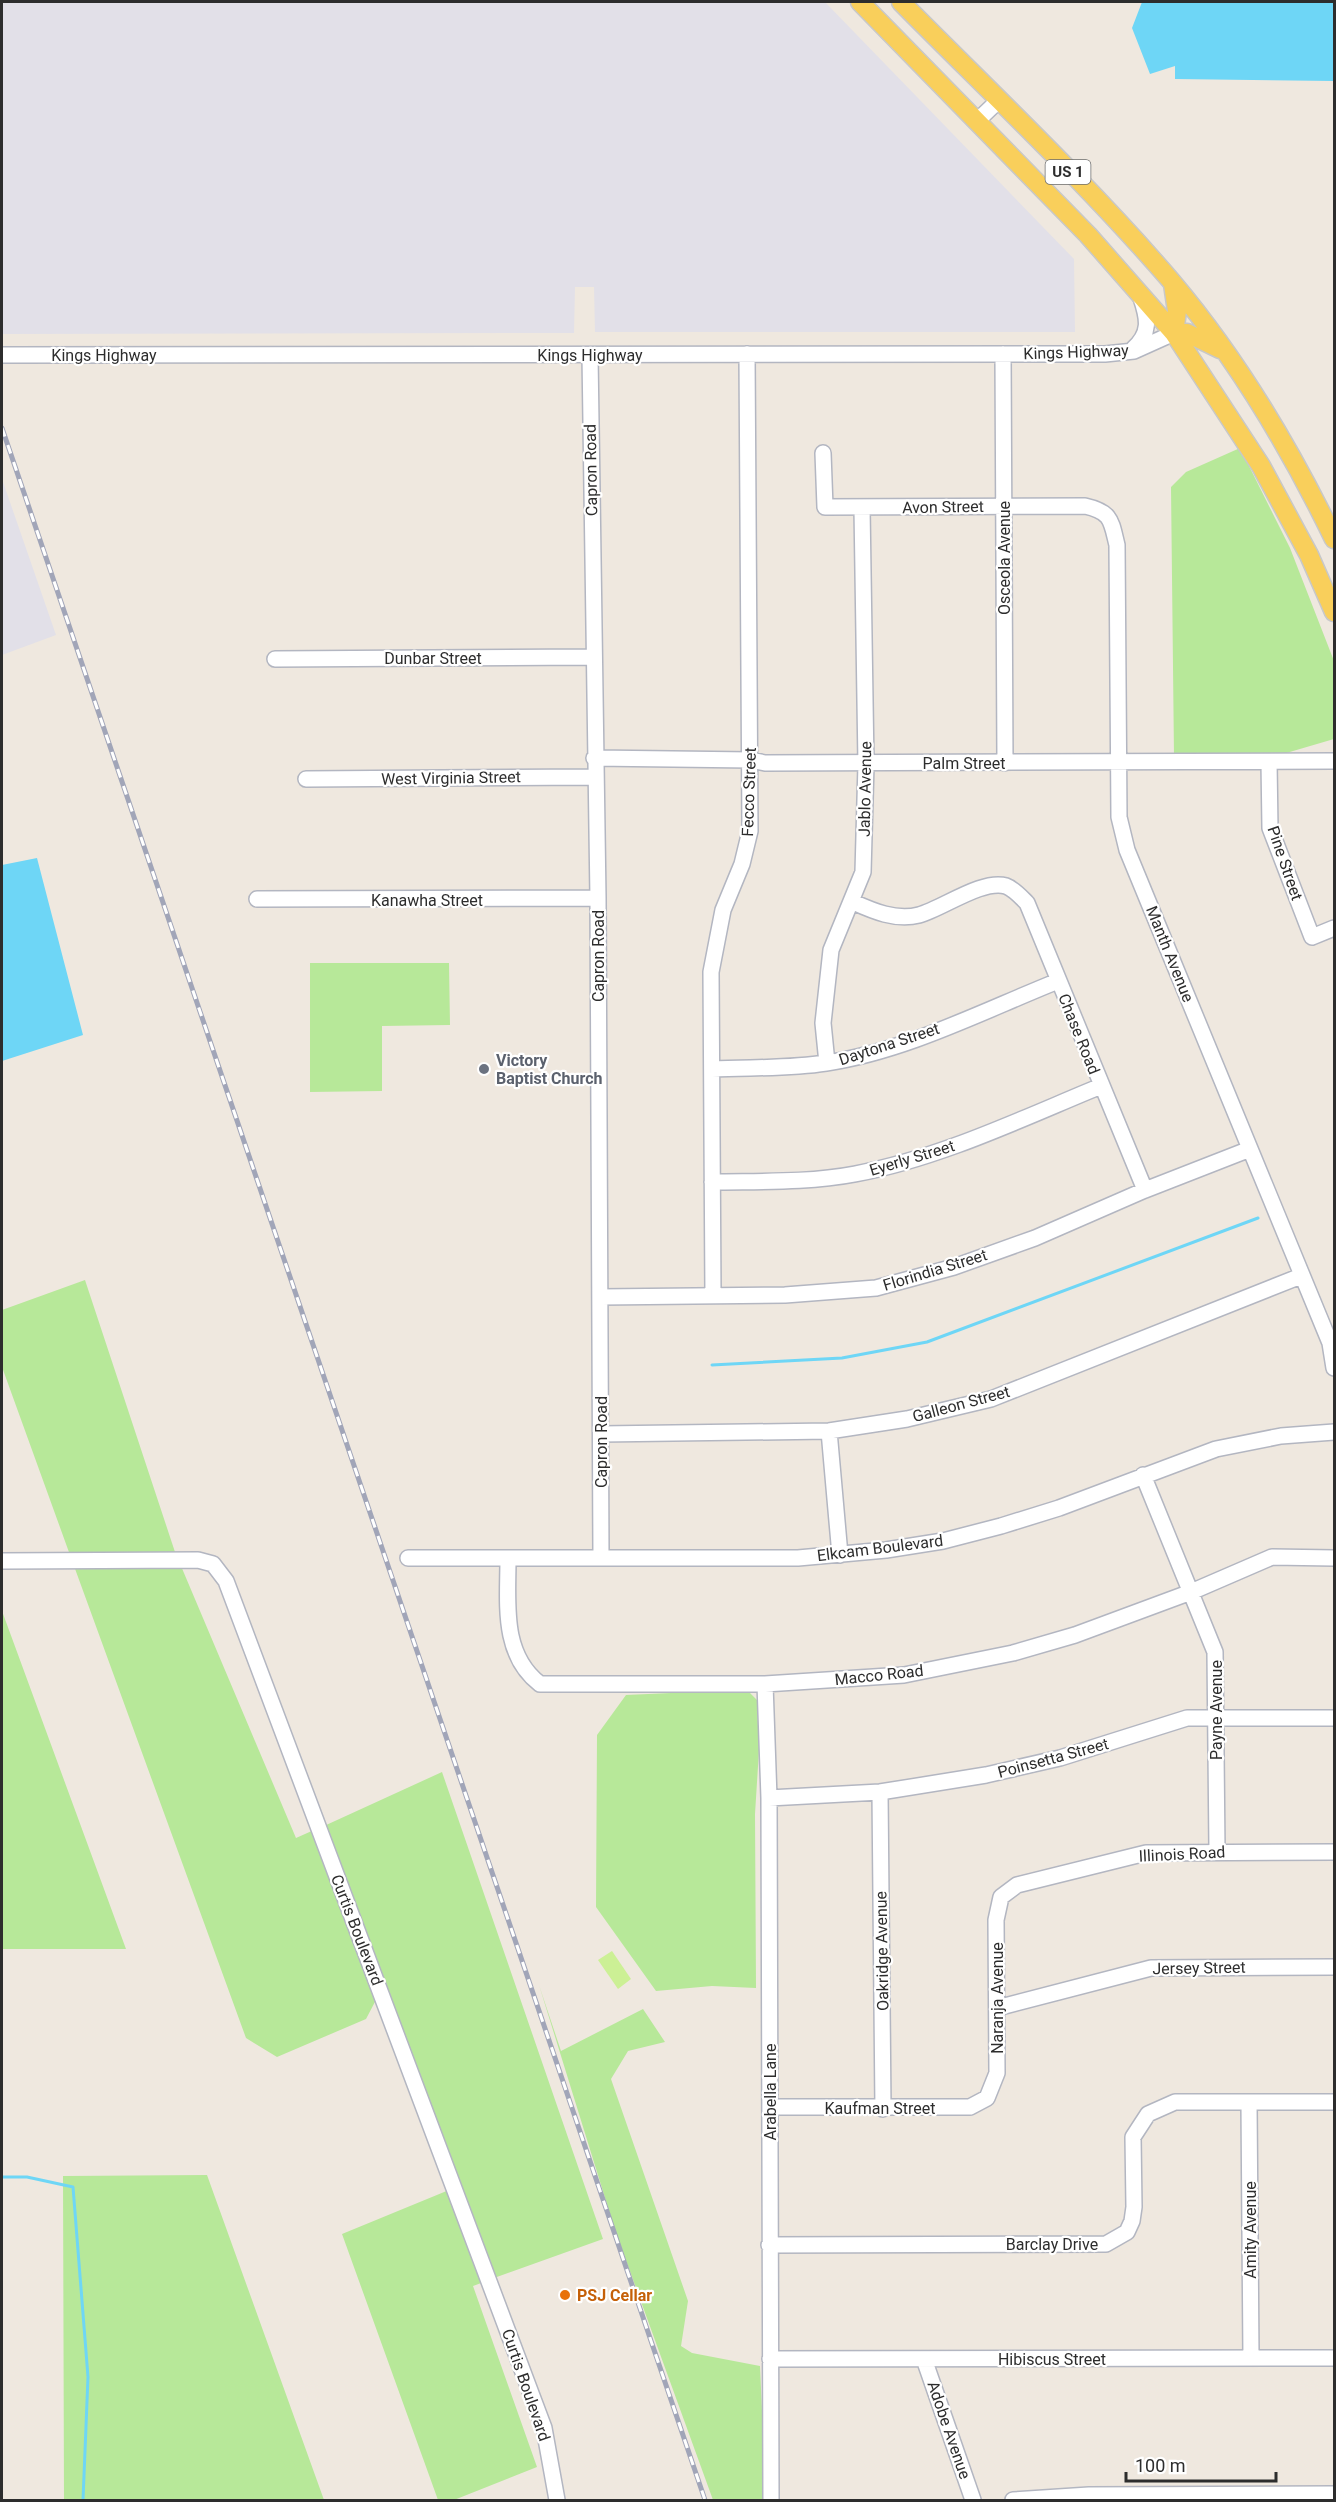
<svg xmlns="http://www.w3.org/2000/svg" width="1336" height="2502" font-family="Roboto,sans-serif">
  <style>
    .industrial { fill: #e2e0e8 }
    .green { fill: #b7e899 }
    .pitch { fill: #ccf095 }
    .water { fill: #6ed6f6 }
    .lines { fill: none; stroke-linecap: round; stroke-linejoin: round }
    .stream { stroke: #6ed6f6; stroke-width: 3 }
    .minor-casing { stroke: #b3b6c1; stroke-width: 18 }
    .major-casing { stroke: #c8c8c8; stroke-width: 21 }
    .minor { stroke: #fff; stroke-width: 15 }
    .major { stroke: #f9cf5b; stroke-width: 18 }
    .rail-casing { stroke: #a1a5b8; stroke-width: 5 }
    .rail { stroke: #fff; stroke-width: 3; stroke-dasharray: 9; stroke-linecap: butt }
    .worship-dot { fill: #6b7280; stroke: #fff; stroke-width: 2 }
    .food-dot { fill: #e8710a; stroke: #fff; stroke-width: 2 }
    .labels { text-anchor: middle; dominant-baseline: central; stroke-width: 4.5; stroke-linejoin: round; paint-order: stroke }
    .shield { fill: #fff; stroke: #6c6c6c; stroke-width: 1.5 }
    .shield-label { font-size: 15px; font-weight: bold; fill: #2d2d2d }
    .street-label { font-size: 16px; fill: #2d2d2d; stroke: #fff }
    .worship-label { font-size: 16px; font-weight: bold; fill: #5b616d; stroke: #fff; text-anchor: start }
    .food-label { font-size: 16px; font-weight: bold; fill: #c56008; stroke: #fff; text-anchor: start }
  </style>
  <rect width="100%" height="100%" fill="#efe8df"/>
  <path class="industrial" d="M 2,2 L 825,2 L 1074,259 L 1075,332 L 595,332 L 594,287 L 575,287 L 574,333 L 2,334 Z
    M 2,479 L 56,635 L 2,655 Z"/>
  <path class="green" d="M 1240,448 L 1290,548 L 1334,661 L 1334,739 L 1276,756 L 1174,756 L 1171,487 L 1186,472 Z
    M 310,963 L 449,963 L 450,1025 L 382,1026 L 382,1091 L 310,1092 Z
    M 85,1280 L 172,1543 L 176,1555 L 70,1555 L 2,1367 L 2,1310 Z
    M 74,1566 L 181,1566 L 296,1838 L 314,1830 L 377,1998 L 366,2019 L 277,2057 L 246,2038 Z
    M 2,1611 L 126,1949 L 2,1949 Z
    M 693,1692 L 750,1693 L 757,1700 L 759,1750 L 755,1814 L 756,1988 L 712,1986 L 656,1991 L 596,1907 L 597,1735 L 626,1695 Z
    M 442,1772 L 603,2239 L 494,2278 L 324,1826 Z
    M 539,1985 L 561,2051 L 643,2009 L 665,2042 L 628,2051 L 611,2079 L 688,2301 L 681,2346 L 692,2353 L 760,2366 L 766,2500 L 713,2500 L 615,2230 Z
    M 207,2175 L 324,2500 L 64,2500 L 63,2176 Z
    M 449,2190 L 484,2282 L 473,2286 L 537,2467 L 454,2500 L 438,2500 L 342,2234 Z"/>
  <path class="pitch" d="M 612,1951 L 631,1979 L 618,1989 L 598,1960 Z"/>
  <path class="water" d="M 1142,2 L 1334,2 L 1334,81 L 1175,79 L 1175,66 L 1150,74 L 1132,28 Z
    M 37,858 L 83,1035 L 2,1061 L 2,865 Z"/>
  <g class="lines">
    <path class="stream" d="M 712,1365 L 842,1358 L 927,1342 L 1258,1218
      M 2,2177 L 27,2177 L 73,2187 L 88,2377 L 83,2500"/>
    <g class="minor-casing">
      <path id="minor" d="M 977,121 L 998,101
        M 1133,349 C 1151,333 1148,319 1141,298
        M 1003,354 L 1005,763
        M 2,355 L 1105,354 L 1134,351 L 1174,333
        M 590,355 L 598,898 L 601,1558
        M 823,453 L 825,507 L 1085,506 C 1112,512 1111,521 1117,545 L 1119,817 L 1127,850 L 1330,1343 L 1334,1368
        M 275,659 L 592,657
        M 594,758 L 751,760 L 765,763 L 1334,761
        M 1269,762 L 1270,828 L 1312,937 L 1334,928
        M 306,779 L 595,777
        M 257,899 L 598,898
        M 853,902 C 873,911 896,921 919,915 C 942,909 982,879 1006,886 C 1014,889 1021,897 1027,903 L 1145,1190
        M 827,1063 L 823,1023 L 831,950 L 863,872 L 866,764 L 862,508
        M 712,1069 C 751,1067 788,1069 826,1063 C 906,1051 983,1011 1058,981
        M 712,1182 C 760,1181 808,1183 855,1174 C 940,1158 1021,1119 1101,1086
        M 713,1296 L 711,972 L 723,910 L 742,864 L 750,831 L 747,354
        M 601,1297 L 785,1295 L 876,1288 L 954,1267 L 1035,1238 L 1145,1190 L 1250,1149
        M 829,1431 L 840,1555
        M 601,1434 L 829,1431 L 907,1419 L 991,1399 L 1301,1276
        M 1143,1475 L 1215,1652 L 1217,1851
        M 408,1558 L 798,1558 L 886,1550 L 943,1541 L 1001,1526 L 1059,1508 L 1216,1449 L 1281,1436 L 1334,1432
        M 508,1559 C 508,1603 501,1654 540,1684 L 765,1684 L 904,1675 L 1013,1653 L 1075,1635 L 1191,1592 L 1272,1557 L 1334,1558
        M 2,1561 L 198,1560 L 213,1564 L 226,1581 L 544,2428 L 557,2500
        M 765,1684 L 769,1798 L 771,2500
        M 880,1792 L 883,2109
        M 769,1798 L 880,1792 L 986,1775 L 1060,1758 L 1187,1718 L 1334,1718
        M 997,2008 L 1151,1968 L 1334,1967
        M 1249,2103 L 1251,2358
        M 770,2107 L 970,2107 L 987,2098 L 997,2073 L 996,1920 L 1001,1897 L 1017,1885 L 1146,1853 L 1334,1852
        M 769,2245 L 1106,2244 L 1127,2232 L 1132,2221 L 1134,2207 L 1133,2137 L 1148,2114 L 1175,2102 L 1334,2102
        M 770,2359 L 1334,2358
        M 924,2359 L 973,2500
        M 1013,2500 L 1089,2495 L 1334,2494"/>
    </g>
    <g class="major-casing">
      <path id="major" d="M 860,2 L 1088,235 L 1174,333 L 1261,466 L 1309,555 L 1334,612
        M 901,2 C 992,94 1088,184 1172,282 C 1237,359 1290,448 1334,539
        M 1173,284 L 1177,311 L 1174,333
        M 1174,333 L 1187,333 L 1220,349"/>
    </g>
    <use href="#minor" class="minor"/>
    <use href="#major" class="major"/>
    <g class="rail-casing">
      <path id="rail" d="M 2,428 L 705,2500"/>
    </g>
    <use href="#rail" class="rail"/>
  </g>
  <circle class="worship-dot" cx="484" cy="1069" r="6"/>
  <circle class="food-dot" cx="565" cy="2295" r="6"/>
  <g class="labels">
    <rect class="shield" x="1045.5" y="160" width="45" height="24" rx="4.5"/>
    <g class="shield-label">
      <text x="1068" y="172">US 1</text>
    </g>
    <g class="street-label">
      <text transform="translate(1076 352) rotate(-2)">Kings Highway</text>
      <text x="104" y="355">Kings Highway</text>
      <text x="590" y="355">Kings Highway</text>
      <text transform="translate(591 470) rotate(-91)">Capron Road</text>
      <text transform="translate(943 507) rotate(-1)">Avon Street</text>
      <text transform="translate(1004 558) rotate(-90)">Osceola Avenue</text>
      <text x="433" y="658">Dunbar Street</text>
      <text x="964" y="763">Palm Street</text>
      <text transform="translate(451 778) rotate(-1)">West Virginia Street</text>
      <text transform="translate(865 789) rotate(-89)">Jablo Avenue</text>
      <text transform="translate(749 792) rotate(-88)">Fecco Street</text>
      <text transform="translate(1285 863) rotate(71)">Pine Street</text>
      <text x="427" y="900">Kanawha Street</text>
      <text transform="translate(1170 954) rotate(68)">Manth Avenue</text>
      <text transform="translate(598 956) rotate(-90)">Capron Road</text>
      <text transform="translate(1079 1034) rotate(68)">Chase Road</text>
      <text transform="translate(889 1044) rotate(-18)">Daytona Street</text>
      <text transform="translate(912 1158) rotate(-17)">Eyerly Street</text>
      <text transform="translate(935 1270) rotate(-17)">Florindia Street</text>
      <text transform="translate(961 1404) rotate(-15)">Galleon Street</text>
      <text transform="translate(601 1442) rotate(-90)">Capron Road</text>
      <text transform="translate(880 1548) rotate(-7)">Elkcam Boulevard</text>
      <text transform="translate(879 1675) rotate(-6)">Macco Road</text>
      <text transform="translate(1216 1710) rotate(-90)">Payne Avenue</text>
      <text transform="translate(1053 1758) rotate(-15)">Poinsetta Street</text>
      <text transform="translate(1182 1854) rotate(-3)">Illinois Road</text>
      <text transform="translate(357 1930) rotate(69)">Curtis Boulevard</text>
      <text transform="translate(882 1951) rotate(-91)">Oakridge Avenue</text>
      <text transform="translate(1199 1968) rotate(-1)">Jersey Street</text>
      <text transform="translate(997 1998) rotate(-90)">Naranja Avenue</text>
      <text transform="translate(770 2092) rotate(-90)">Arabella Lane</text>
      <text x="880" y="2108">Kaufman Street</text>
      <text transform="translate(1250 2230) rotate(-90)">Amity Avenue</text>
      <text x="1052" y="2244">Barclay Drive</text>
      <text x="1052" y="2359">Hibiscus Street</text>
      <text transform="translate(526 2385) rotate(71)">Curtis Boulevard</text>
      <text transform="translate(949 2430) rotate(71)">Adobe Avenue</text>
    </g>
    <g class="worship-label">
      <text x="496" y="1060">Victory<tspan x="496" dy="18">Baptist Church</tspan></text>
    </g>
    <g class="food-label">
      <text x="577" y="2295">PSJ Cellar</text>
    </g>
  </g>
  <rect width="1336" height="2502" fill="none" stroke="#2d2d2d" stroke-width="6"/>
  <path d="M1126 2472v9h150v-9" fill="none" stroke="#2d2d2d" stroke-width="3"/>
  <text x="1135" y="2472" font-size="18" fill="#2d2d2d" stroke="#ffffff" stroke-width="4.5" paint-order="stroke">100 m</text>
</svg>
